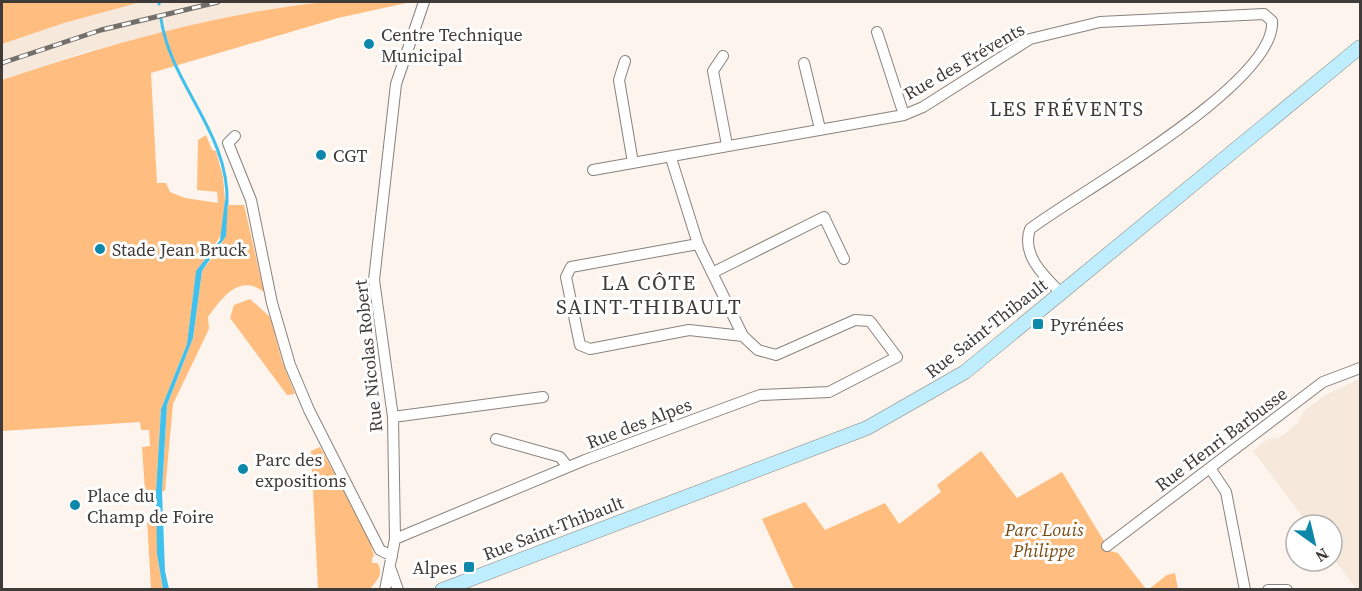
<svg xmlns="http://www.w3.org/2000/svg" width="1362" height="591" font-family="'Source Serif 4',serif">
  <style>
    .built { fill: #f6e8db }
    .green { fill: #ffbe80 }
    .water { fill: #40c1ed }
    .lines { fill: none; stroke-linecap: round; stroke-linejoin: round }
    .stream { stroke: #40c1ed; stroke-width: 3 }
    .minor-casing { stroke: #89827c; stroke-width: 12 }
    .secondary-casing { stroke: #89827c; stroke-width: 15 }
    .minor { stroke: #fff; stroke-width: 10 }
    .secondary { stroke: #beeefd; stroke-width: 14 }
    .rail-casing { stroke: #736f6b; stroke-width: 5 }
    .rail { stroke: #fff; stroke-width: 3; stroke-dasharray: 9; stroke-linecap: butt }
    .poi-dot { fill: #0d88ab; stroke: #fff; stroke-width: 2 }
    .labels { text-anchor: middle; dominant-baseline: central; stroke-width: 6; stroke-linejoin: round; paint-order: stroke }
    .poi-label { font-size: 18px; fill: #3e3b38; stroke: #fff; text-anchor: start }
    .street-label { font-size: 18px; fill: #3e3b38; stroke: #fff }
    .park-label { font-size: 18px; font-style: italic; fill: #7b4b13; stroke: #fff }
    .neighbourhood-label { font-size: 20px; letter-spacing: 1.5px; fill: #3e3b38; stroke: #fff }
    .quarter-label { font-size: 21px; letter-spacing: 1.5px; fill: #3e3b38; stroke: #fff }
  </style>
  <rect width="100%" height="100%" fill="#fcf4ed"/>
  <path class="built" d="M 141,2 L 324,2 L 295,5 L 88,51 L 2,80 L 2,44 L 64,23 Z
    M 1360,379 L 1360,589 L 1357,590 L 1332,556 L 1332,525 L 1309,525 L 1253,451 L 1266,440 L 1279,438 L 1298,423 L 1303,412 L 1325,395 Z"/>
  <path class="green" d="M 2,2 L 141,2 L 64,23 L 2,44 Z
    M 324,2 L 411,2 L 338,18 L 151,73 L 157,183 L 166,183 L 170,192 L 185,198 L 218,203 L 217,192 L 197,190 L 198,140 L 206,135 L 212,150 L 216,151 L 223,177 L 225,200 L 222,234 L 196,272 L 187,344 L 161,409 L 156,492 L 145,491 L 142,447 L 150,446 L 149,430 L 141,430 L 140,422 L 2,431 L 2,80 C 106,45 214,14 324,2 Z
    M 228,205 L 244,205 L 264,292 C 239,273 222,298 208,317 L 209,329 L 173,404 L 165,491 L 162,491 L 167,405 L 193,338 L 202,271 L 222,245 Z
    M 250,299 L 270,317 L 282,361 L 295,394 L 287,395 L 230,318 L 234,305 Z
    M 320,447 L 369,538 L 374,556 L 372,558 L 372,563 L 377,563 C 385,574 376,581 370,589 L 318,589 L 311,451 Z
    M 981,451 L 1017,498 L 1062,472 L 1110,551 L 1118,553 L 1146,589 L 794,589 L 762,519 L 805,502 L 825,530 L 885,503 L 899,524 L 941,492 L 937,485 Z
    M 157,518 L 157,554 L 163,589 L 151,589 L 147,519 Z
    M 1175,573 L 1178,589 L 1149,589 L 1167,575 Z"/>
  <path class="water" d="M 225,200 L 228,200 L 226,236 L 202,271 L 193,338 L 167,405 L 162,491 L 165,571 L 169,589 L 163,589 L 157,554 L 156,492 L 161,409 L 187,344 L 196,271 L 220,240 Z"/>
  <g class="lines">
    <path class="stream" d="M 159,2 L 159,4
      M 161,19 C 171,86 230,133 227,204"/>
    <g class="minor-casing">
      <path id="minor" d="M 877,32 L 904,115
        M 723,56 L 713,71 L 727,145
        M 625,61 L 619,80 L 633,163
        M 804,63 L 820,129
        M 235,136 L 228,143 L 251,200 L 272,303 L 290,365 L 309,410 L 380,550 L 392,556
        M 593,170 L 904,115 L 923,107 L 1030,39 L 1100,22 L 1264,14 L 1272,21 C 1277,83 1079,192 1030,229 C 1021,255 1044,276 1061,293
        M 698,244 L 571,267 L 566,277 L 580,345 L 590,349 L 689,330 L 743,336
        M 712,273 L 824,217 L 844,259
        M 393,417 L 543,397
        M 496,439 L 560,457 L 568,467
        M 1210,468 L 1226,492 L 1245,590
        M 395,539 L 585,460 L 760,395 L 829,392 L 897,357 L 870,321 L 855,320 L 776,355 L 758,350 L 743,336 L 698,244 L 671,158
        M 1107,546 L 1323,382 L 1360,368
        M 391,570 L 398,590
        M 385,590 L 395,539 L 393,417 L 374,280 L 396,84 L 424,2
        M 1268,590 L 1287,590"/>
    </g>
    <g class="secondary-casing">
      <path id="secondary" d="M 442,590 L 867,428 L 965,372 L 1360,47"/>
    </g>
    <use href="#minor" class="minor"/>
    <use href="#secondary" class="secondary"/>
    <g class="rail-casing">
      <path id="rail" d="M 2,63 L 101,30 L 218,2"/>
    </g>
    <use href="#rail" class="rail"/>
  </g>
  <g class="poi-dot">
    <circle cx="369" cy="44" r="6"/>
    <circle cx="321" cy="155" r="6"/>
    <circle cx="100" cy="249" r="6"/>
    <rect x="1032" y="318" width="12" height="12" rx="3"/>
    <circle cx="243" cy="469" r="6"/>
    <circle cx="75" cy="505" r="6"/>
    <rect x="463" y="561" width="12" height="12" rx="3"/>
  </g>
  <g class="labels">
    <g class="poi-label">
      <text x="381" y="34">Centre Technique<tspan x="381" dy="21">Municipal</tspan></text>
      <text x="333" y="155">CGT</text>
      <text x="112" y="249">Stade Jean Bruck</text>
      <text x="1050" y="324">Pyrénées</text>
      <text x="255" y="459">Parc des<tspan x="255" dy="21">expositions</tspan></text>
      <text x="87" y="495">Place du<tspan x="87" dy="21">Champ de Foire</tspan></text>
      <text x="457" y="567" text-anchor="end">Alpes</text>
    </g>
    <g class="street-label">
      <text transform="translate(964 61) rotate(-30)">Rue des Frévents</text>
      <text transform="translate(986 328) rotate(-38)">Rue Saint-Thibault</text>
      <text transform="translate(368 356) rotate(-96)">Rue Nicolas Robert</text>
      <text transform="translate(639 423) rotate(-21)">Rue des Alpes</text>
      <text transform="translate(1221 439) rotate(-37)">Rue Henri Barbusse</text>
      <text transform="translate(553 528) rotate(-21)">Rue Saint-Thibault</text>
    </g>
    <g class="park-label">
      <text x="1044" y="529">Parc Louis<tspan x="1044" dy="21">Philippe</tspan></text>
    </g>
    <g class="neighbourhood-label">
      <text x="1067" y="109">LES FRÉVENTS</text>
    </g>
    <g class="quarter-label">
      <text x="649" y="282">LA CÔTE<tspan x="649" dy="24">SAINT-THIBAULT</tspan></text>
    </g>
  </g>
  <rect width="1362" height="591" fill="none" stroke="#3e3b38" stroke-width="6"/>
  <g transform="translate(1314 543) rotate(146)"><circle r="28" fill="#ffffff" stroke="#b2b1af" stroke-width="1.5"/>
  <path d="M0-4.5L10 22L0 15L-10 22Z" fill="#0d88ab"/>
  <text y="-9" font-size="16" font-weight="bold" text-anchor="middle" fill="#3e3b38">N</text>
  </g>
</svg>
